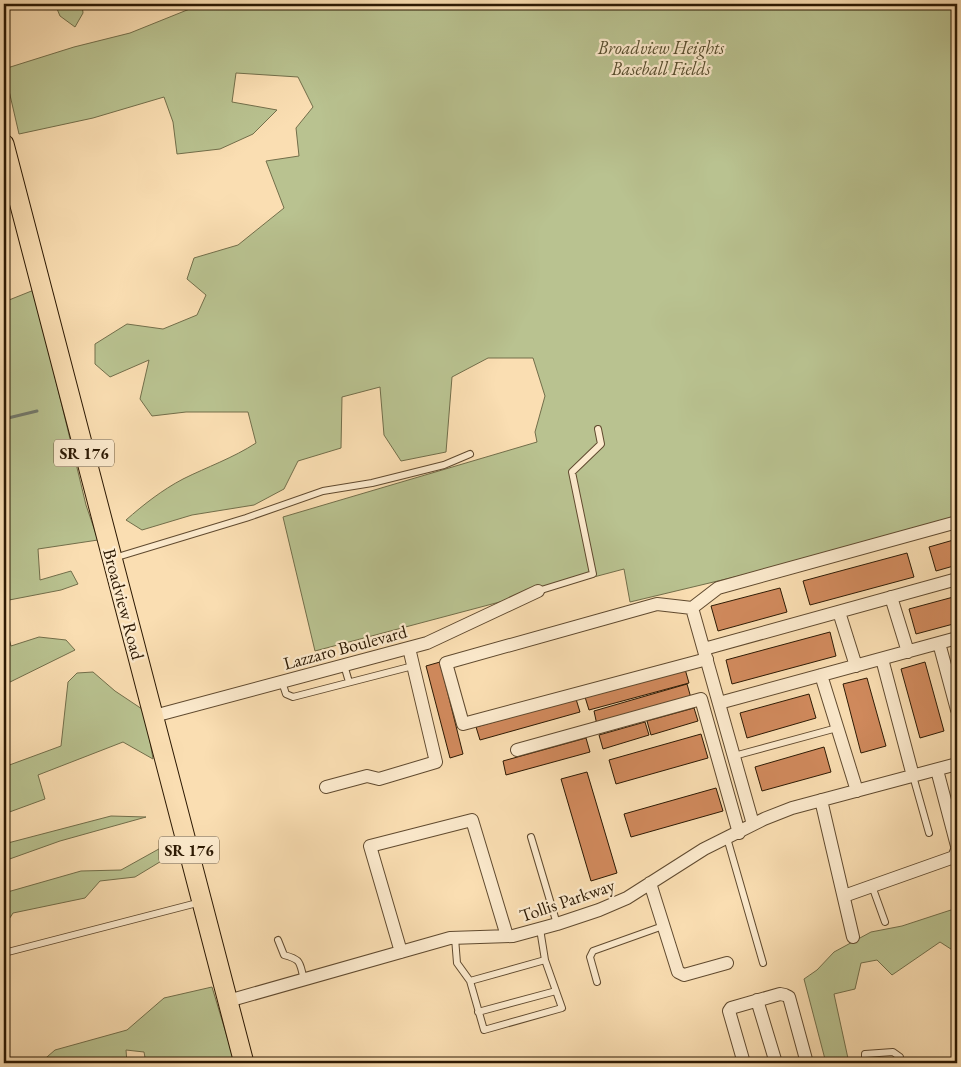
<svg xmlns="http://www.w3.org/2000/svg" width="961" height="1067" font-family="'EB Garamond',serif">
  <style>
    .green { fill: #b9c290; stroke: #726e4a }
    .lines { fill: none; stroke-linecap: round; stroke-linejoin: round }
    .stream { stroke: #727a6d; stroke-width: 3 }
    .building { fill: #d18a5d; stroke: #2c1903 }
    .lane-casing { stroke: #604a2f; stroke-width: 8 }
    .street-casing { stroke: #604a2f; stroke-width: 14 }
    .primary-casing { stroke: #2c1903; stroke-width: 21 }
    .lane { stroke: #fceacd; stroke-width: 6 }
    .street { stroke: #fceacd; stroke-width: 12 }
    .primary { stroke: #fadeb2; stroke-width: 19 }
    .labels { text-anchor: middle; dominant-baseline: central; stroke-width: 4.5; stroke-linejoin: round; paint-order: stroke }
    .shield { fill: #fceacd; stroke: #6a5840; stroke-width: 1 }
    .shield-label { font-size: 16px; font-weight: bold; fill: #2c1903 }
    .park-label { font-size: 18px; font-style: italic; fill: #564c2d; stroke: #fceacd }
    .street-label { font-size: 18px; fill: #2c1903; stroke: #fceacd }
  </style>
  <rect width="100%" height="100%" fill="#fadeb2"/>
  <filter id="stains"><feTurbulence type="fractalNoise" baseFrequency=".004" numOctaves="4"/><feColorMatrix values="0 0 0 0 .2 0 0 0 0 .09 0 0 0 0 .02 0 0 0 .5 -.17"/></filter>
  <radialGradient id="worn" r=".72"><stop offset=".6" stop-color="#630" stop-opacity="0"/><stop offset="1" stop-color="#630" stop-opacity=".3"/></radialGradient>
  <path class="green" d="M 55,4 L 82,4 L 83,13 L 75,27 L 60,16 Z
    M 202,4 L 957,4 L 957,518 L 768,569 L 630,602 L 624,569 L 315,651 L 283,517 L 537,442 L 535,432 L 545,396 L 533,358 L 488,358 L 452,377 L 446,452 L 401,461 L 384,435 L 380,387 L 342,397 L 341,448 L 298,461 L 284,489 L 254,505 L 192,515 L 142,530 L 126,520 C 143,505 162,490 183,479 C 207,467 233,458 256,443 L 248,412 L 186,412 L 152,416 L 140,399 L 149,360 L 110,377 L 95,364 L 95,344 L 127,324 L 163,329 L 197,315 L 206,295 L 187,279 L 194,258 L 238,245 L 284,208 L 266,161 L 299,156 L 296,128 L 313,107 L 298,77 L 236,73 L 232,102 L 277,110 L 253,134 L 220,149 L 177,154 L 173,122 L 164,97 L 93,118 L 19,134 L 4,69 L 74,47 L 130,33 Z
    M 34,290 L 86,505 L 98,540 L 38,549 L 40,580 L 71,571 L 78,584 L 61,590 L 4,601 L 4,302 Z
    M 4,620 L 11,646 L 39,637 L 66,640 L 75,650 L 4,685 Z
    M 93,672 L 115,691 L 142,709 L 149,735 L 153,759 L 123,742 L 38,775 L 45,799 L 4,814 L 4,767 L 61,746 L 68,682 L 77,673 Z
    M 111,816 L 146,817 L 60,841 L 4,861 L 4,844 Z
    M 166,845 L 173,854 L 135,877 L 100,881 L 85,898 L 13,913 L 4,927 L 4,893 L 81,871 L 121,870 Z
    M 957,908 L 957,953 L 940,942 L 892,975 L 877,960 L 861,963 L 855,989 L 834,994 L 849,1063 L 826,1063 L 804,979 L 817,970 L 834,952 L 871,932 L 902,926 Z
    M 212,987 L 235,1063 L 146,1063 L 144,1052 L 126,1050 L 127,1063 L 85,1063 L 83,1058 L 68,1063 L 40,1063 L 55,1050 L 127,1030 L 164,998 Z"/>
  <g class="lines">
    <path class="stream" d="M 4,419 L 37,411"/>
  </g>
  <path class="building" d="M 957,539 L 957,565 L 936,571 L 929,547 Z
    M 907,553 L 914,577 L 810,605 L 803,581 Z
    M 780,588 L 787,612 L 718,631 L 711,606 Z
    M 957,596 L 957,623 L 916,634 L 909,609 Z
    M 830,632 L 836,656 L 732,684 L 726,660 Z
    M 440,662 L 463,754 L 450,758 L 426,666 Z
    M 925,662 L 944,731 L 920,738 L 901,669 Z
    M 685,669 L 689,683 L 589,710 L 585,697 Z
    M 867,678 L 886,746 L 861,753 L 843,684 Z
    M 687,684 L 691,698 L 597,725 L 594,711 Z
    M 809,694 L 816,718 L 747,738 L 740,713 Z
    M 576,699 L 580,712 L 480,740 L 476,727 Z
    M 694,708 L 698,721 L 651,735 L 647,721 Z
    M 645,722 L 649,735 L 603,749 L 599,735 Z
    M 701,734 L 708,758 L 616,784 L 609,760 Z
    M 586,738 L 590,752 L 506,775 L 503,761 Z
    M 824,747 L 831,772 L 762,791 L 755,767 Z
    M 587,772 L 617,873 L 591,881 L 561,779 Z
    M 716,788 L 723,811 L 631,837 L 624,814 Z"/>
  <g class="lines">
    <g class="lane-casing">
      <path id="lane" d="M 114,558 L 246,518 L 323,491 L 372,483 L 444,465 L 470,454
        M 538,591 L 593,574 L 572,472 L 601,444 L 598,429
        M 344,665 L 349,682
        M 282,682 L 286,694 L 293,697 L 413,666
        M 734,756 L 837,728
        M 913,776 L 929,833
        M 531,837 L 557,924
        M 727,838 L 763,963
        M 954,857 L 957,867
        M 872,886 L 885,922
        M 540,929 L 545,960
        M 455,938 L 457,963 L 470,981 L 545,960 L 562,1008 L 484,1030 L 470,981
        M 278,940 L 284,955 C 302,960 299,962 304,979
        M 4,953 L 201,902
        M 597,982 L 590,957 L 593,951 L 663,926
        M 478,1012 L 556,991
        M 865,1063 L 865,1054 L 893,1052 L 900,1057 L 900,1063"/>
    </g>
    <g class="street-casing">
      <path id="street" d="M 891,597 L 908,652
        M 692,608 L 753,824
        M 839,612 L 856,666
        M 939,643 L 957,710
        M 704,649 L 957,579
        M 707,659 L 463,724 L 446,663 L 657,604 L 692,608 L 718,588 L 957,522
        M 882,659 L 913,776
        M 821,675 L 857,791
        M 719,703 L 957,638
        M 154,716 L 427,643 L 538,591
        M 517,750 L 701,699 L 739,833
        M 937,770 L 957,846
        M 326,787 L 367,776 L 379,779 L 436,762 L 409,648
        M 821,800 L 853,937
        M 650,883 L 678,972 L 684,975 L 727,963
        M 844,896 L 954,857 L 957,850
        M 401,952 L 370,846 L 472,820 L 507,936
        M 757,1000 L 776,1063
        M 228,1001 L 450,938 L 513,936 L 557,924 L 599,910 L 627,898 L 704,849 L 764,819 L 792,808 L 957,764
        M 744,1063 L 729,1011 L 731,1008 L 780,994 L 785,995 L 789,997 L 807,1063"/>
    </g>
    <g class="primary-casing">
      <path id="primary" d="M 4,144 L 244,1063"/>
    </g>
    <use href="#lane" class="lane"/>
    <use href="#street" class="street"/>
    <use href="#primary" class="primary"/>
  </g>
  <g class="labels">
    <g class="shield">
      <rect x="54" y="439.5" width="60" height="27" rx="4"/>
      <rect x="159" y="836.5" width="60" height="27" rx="4"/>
    </g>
    <g class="shield-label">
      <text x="84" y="453">SR 176</text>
      <text x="189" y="850">SR 176</text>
    </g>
    <g class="park-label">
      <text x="661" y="47">Broadview Heights<tspan x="661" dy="21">Baseball Fields</tspan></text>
    </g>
    <g class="street-label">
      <text transform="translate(124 604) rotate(75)">Broadview Road</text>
      <text transform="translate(345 647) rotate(-15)">Lazzaro Boulevard</text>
      <text transform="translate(567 900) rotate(-19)">Tollis Parkway</text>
    </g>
  </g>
  <rect width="961" height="1067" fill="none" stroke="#fadeb2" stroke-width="20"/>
  <rect x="5" y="5" width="951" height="1057" fill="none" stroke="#2c1903" stroke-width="2.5"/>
  <rect x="10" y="10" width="941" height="1047" fill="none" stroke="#2c1903"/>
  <rect width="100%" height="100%" filter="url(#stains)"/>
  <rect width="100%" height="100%" fill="url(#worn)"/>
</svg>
